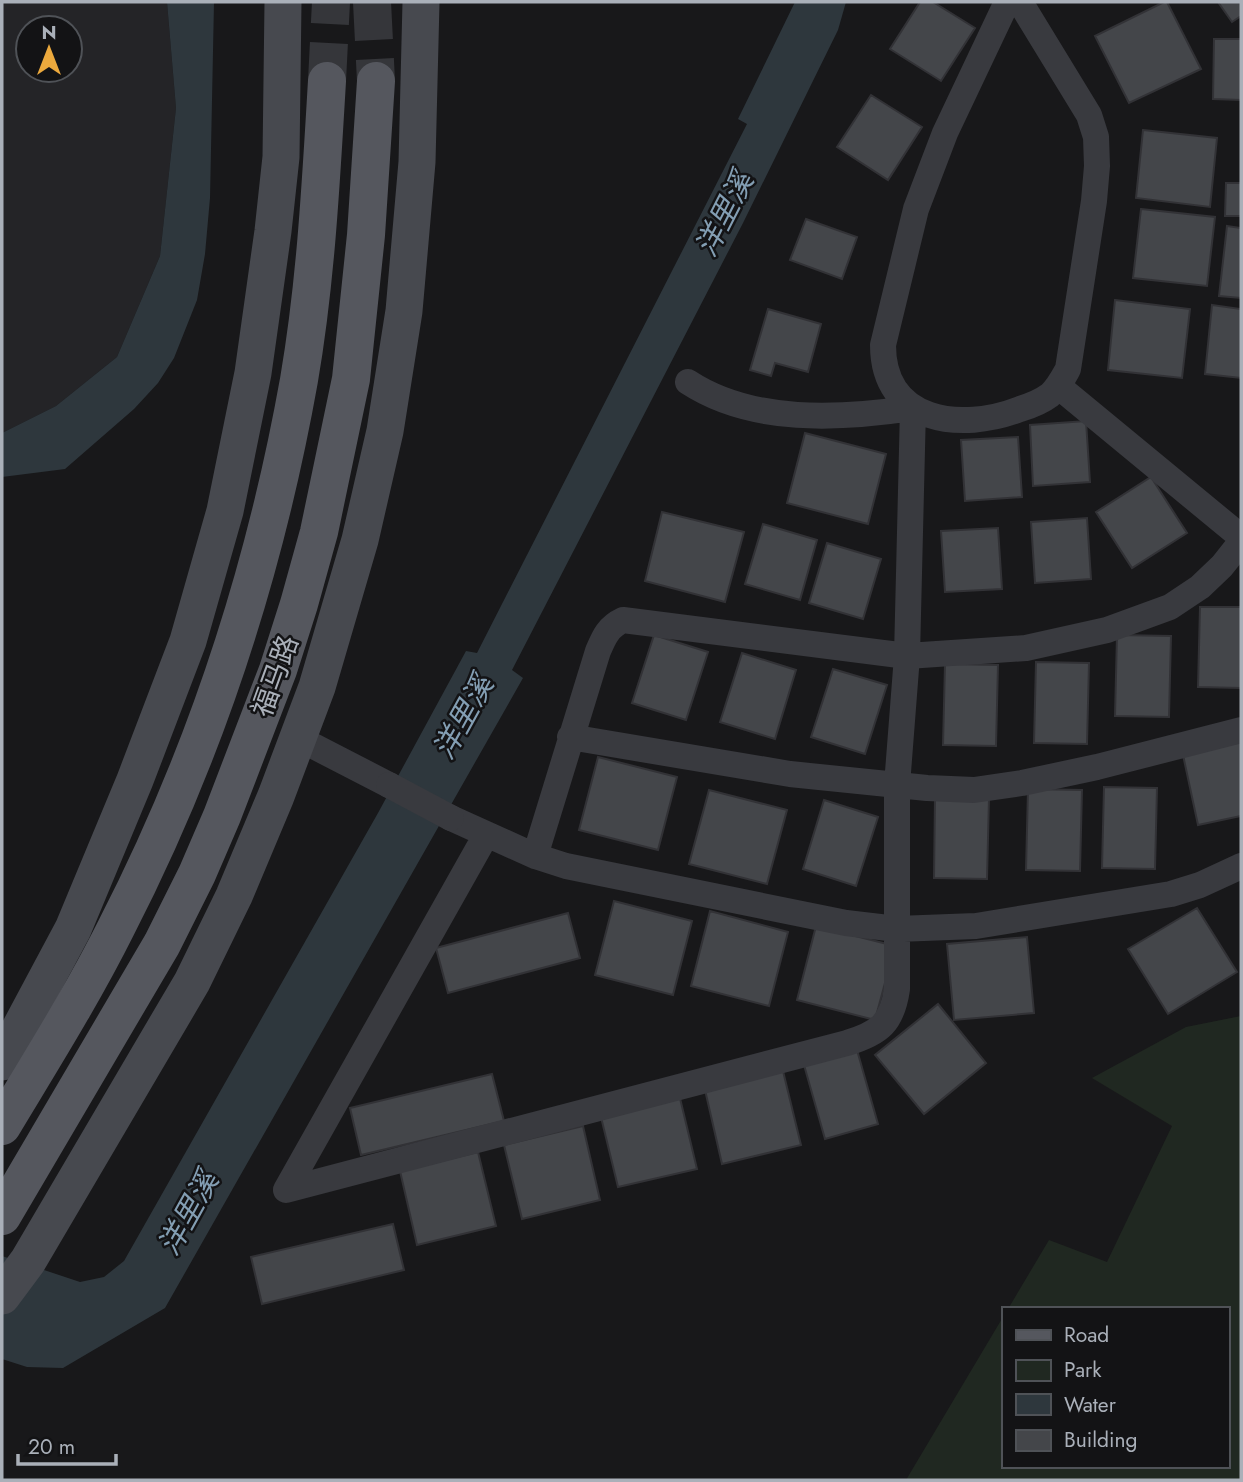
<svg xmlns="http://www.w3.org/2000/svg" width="1243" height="1482" font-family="Jost,'Noto Sans SC',sans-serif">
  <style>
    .built { fill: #242427; fill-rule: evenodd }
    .green { fill: #202821 }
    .water { fill: #2e373d }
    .building { fill: #44464a; stroke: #323236; stroke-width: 2 }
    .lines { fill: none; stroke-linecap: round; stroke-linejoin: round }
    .primary-tunnel { stroke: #35363a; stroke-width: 38; stroke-dasharray: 38 19; stroke-linecap: butt }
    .street { stroke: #393a3f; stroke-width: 26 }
    .secondary { stroke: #47494f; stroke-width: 37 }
    .primary { stroke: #55575e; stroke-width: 38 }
    .street-bridge { stroke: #393a3f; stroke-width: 26 }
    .labels { text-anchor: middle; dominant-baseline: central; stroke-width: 5; stroke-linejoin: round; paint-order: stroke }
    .street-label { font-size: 28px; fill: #aab0b9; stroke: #131315 }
    .water-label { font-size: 30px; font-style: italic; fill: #839eb3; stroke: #131315 }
  </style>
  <rect width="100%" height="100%" fill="#18181a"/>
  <path class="built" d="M 2,2 L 167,2 L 176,108 L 160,256 L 117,357 L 56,406 L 2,433 ZM 28,28 L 70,28 L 70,70 L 28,70 Z"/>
  <path class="green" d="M 1241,1016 L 1241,1480 L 906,1480 L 1003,1317 L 1003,1466 L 1227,1466 L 1227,1309 L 1008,1309 L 1049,1240 L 1107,1262 L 1172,1126 L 1092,1078 L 1186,1027 Z"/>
  <path class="water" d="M 167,2 L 214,2 L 210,198 L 205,254 L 197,300 L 174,358 L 158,383 L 134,409 L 65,469 L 2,477 L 2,433 L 56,406 L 117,357 L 160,256 L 176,108 Z
    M 795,2 L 846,2 L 838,30 L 743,223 L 512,670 L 523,678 L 165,1308 L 63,1368 L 27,1367 L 2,1359 L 2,1256 L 80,1282 L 104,1277 L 124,1261 L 378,813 L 466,651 L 477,653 L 747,124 L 738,119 Z"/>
  <path class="building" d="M 920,2 L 933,2 L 975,28 L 941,81 L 890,49 Z
    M 1164,2 L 1167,2 L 1201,69 L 1129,103 L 1095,36 Z
    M 1218,2 L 1241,2 L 1241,16 L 1232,22 Z
    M 1214,39 L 1241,39 L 1241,100 L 1213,99 Z
    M 871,95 L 922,127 L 888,180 L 837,147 Z
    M 1143,130 L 1217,138 L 1210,207 L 1136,198 Z
    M 1226,183 L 1241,183 L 1241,216 L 1225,216 Z
    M 1141,209 L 1215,217 L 1207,286 L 1133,278 Z
    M 806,219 L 857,237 L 842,279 L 790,260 Z
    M 1227,226 L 1241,228 L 1241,298 L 1219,296 Z
    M 1115,300 L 1190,309 L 1182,378 L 1108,370 Z
    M 1212,305 L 1241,309 L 1241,378 L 1205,374 Z
    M 768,309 L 821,324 L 808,372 L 775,363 L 771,376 L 750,370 Z
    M 1086,421 L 1090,482 L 1033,486 L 1030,425 Z
    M 805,433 L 886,454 L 868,524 L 787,503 Z
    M 1018,437 L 1022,497 L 965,501 L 961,440 Z
    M 1151,477 L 1187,533 L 1132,568 L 1096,512 Z
    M 662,512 L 744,532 L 725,602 L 645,581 Z
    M 1087,518 L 1091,579 L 1035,583 L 1031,522 Z
    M 763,524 L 817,540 L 800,600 L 745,584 Z
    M 998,528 L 1002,589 L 945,592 L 941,531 Z
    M 827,543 L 881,559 L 863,619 L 809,603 Z
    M 1200,607 L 1241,607 L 1241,688 L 1198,687 Z
    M 654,635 L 708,652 L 686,720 L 632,703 Z
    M 1117,635 L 1171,636 L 1169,717 L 1115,716 Z
    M 742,653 L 796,670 L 775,739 L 720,722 Z
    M 1036,662 L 1089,663 L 1087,744 L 1034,743 Z
    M 945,664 L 998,665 L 996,746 L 943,745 Z
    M 833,669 L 887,685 L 865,754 L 811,737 Z
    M 1241,742 L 1241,816 L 1198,825 L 1183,755 Z
    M 598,757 L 677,777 L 658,850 L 579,830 Z
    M 1104,787 L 1157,788 L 1155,869 L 1102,868 Z
    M 1028,789 L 1082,790 L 1080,871 L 1026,870 Z
    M 709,790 L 787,810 L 767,884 L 689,864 Z
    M 935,797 L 989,798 L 987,879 L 934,878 Z
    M 824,800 L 878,817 L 856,886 L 803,869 Z
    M 614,901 L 692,921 L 673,995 L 595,975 Z
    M 1197,908 L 1237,972 L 1168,1014 L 1128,949 Z
    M 710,911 L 788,932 L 769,1006 L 691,986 Z
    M 568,913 L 580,958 L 448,993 L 436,948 Z
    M 816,926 L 895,946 L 875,1020 L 797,1000 Z
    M 1027,937 L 1034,1013 L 954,1020 L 947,944 Z
    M 938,1004 L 986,1063 L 924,1114 L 875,1055 Z
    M 857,1050 L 878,1124 L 825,1139 L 804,1065 Z
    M 783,1071 L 801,1145 L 722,1164 L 705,1090 Z
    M 492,1074 L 504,1121 L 361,1155 L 350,1108 Z
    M 679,1094 L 697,1169 L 618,1187 L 600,1113 Z
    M 583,1126 L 600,1200 L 522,1219 L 504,1145 Z
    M 478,1152 L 496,1226 L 417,1245 L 400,1171 Z
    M 393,1224 L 404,1270 L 262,1304 L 251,1257 Z"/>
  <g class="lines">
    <path class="primary-tunnel" d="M 372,2 L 376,81
      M 327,81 L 331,2"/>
    <path class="street" d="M 1007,2 L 945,133 L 916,209 L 883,345 C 883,423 961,432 1020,409 C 1030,406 1042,401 1050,395 C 1058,388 1063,378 1068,369 L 1094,201 L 1097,166 L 1096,137 L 1089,115 L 1020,2
      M 1058,386 L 1241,537
      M 570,737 L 790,774 L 927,788 L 974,790 L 1022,783 L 1097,767 L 1241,730
      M 298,738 L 389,785
      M 451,818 L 535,856 L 566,866 L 846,923 L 897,929 L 976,926 L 1171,894 L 1200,885 L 1241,866
      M 486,835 L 286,1190 L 847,1043 C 880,1033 892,1023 897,989 L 897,785 L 907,656 L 913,408 C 840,419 752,424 688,382
      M 535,856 L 598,651 C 604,637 608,627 623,620 L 907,656 L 1026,648 L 1107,630 L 1170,607 L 1200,587 L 1222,566 L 1241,542"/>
    <path class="secondary" d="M 2,1062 L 73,929 L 135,780 L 188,641 L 225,511 L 253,373 L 273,231 L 281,157 L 283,2
      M 2,1296 L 28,1261 L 192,982 L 234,896 L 276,796 L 317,687 L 360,540 L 385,431 L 404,311 L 417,162 L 421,2"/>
    <path class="primary" d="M 2,1126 C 41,1061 82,996 116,928 C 204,757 265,570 299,380 C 316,281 321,181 327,81
      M 2,1216 L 162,944 L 197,874 L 222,816 L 278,670 L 299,604 L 319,532 L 351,379 L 366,235 L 376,81"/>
    <path class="street-bridge" d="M 389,785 L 451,818"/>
  </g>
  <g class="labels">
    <g class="street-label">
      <text transform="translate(275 676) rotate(-70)">福马路</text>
    </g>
    <g class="water-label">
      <text transform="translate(724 214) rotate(-63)">洋里溪</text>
      <text transform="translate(463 717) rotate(-61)">洋里溪</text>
      <text transform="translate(188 1213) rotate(-61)">洋里溪</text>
    </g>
  </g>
  <rect width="1243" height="1482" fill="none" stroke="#aab0b9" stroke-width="7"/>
  <rect x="1002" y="1307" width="228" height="161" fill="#131315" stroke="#4f5257" stroke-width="2"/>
  <rect x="1016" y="1330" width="35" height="10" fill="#55575e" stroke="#4f5257" stroke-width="2"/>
  <text x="1064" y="1342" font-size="21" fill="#aab0b9">Road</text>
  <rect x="1016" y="1360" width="35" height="21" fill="#202821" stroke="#4f5257" stroke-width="2"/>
  <text x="1064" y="1377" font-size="21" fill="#aab0b9">Park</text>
  <rect x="1016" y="1394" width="35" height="21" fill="#2e373d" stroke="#4f5257" stroke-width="2"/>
  <text x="1064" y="1412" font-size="21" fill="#aab0b9">Water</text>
  <rect x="1016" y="1430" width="35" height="21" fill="#44464a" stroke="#4f5257" stroke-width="2"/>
  <text x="1064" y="1447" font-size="21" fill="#aab0b9">Building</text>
  <g transform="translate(49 49)"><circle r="33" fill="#131315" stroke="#4f5257" stroke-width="2"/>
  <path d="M0-5L12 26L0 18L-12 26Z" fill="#eca93d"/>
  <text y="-10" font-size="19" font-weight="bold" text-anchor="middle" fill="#aab0b9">N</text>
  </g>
  <path d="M18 1454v10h98v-10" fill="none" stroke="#aab0b9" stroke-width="3.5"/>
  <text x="28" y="1454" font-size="21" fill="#aab0b9" stroke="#131315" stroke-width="5" paint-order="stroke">20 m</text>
</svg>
